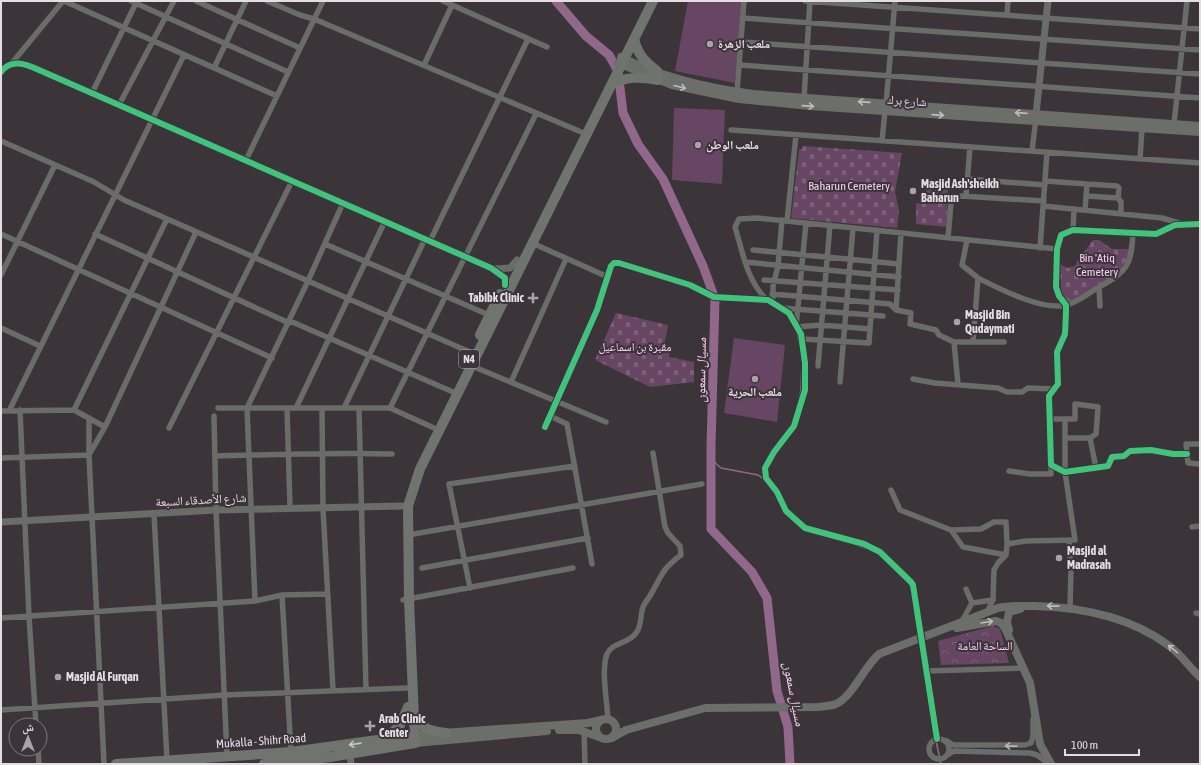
<svg xmlns="http://www.w3.org/2000/svg" width="1201" height="765" font-family="'Asap Condensed','Noto Naskh Arabic',sans-serif">
  <style>
    .cemetery { fill: url(#cemetery-stones) }
    .park { fill: url(#park-crowns) }
    .garden { fill: #664662 }
    .lines { fill: none; stroke-linecap: round; stroke-linejoin: round }
    .stream { stroke: #91678a; stroke-width: 1.5 }
    .river { stroke: #91678a; stroke-width: 9 }
    .minor { stroke: #696c67; stroke-width: 5.5 }
    .tertiary { stroke: #696c67; stroke-width: 7 }
    .secondary { stroke: #6b6e69; stroke-width: 8 }
    .trunk { stroke: #70746e; stroke-width: 10 }
    .cycleway-casing { stroke: #3d333b; stroke-width: 8 }
    .cycleway { stroke: #40c37c; stroke-width: 6 }
    .oneway { stroke: #c0bcbe }
    .oneway2 { stroke: #c7c4c6 }
    .oneway3 { stroke: #b9b6b8 }
    .poi-dot { fill: #a9a3a8; stroke: #3d333b; stroke-width: 1.5 }
    .labels { text-anchor: middle; dominant-baseline: central; stroke-width: 4; stroke-linejoin: round; paint-order: stroke }
    .shield { fill: #3d333b; stroke: #b2abb1; stroke-width: 1 }
    .shield-label { font-size: 11px; font-weight: bold; fill: #e4dee3 }
    .poi-label { font-size: 12px; font-weight: bold; fill: #e4dee3; stroke: #3d333b; text-anchor: start }
    .street-label { font-size: 12px; fill: #e4dee3; stroke: #3d333b }
    .park-label { font-size: 12px; fill: #f9d0f3; stroke: #3d333b }
    .water-label { font-size: 13px; font-style: italic; fill: #f8cef1; stroke: #3d333b }
  </style>
  <defs>
    <pattern id="cemetery-stones" width="16" height="16" patternUnits="userSpaceOnUse"><rect width="16" height="16" fill="#664662"/><path d="M2 7V4a2 2 0 0 1 4 0v3zM10 15v-3a2 2 0 0 1 4 0v3z" fill="#7c6078"/></pattern>
    <pattern id="park-crowns" width="20" height="18" patternUnits="userSpaceOnUse"><rect width="20" height="18" fill="#664662"/><path d="M2 6a3 3 0 1 1 6 0M12 15a3 3 0 1 1 6 0" fill="none" stroke="#7c6078"/></pattern>
  </defs>
  <rect width="100%" height="100%" fill="#3b353a"/>
  <path class="cemetery" d="M 803,146 L 902,153 L 895,192 L 899,210 L 897,228 L 791,218 L 799,149 L 802,149 Z
    M 930,186 L 948,188 L 947,227 L 916,224 L 916,203 L 928,204 L 929,196 L 923,195 Z
    M 1093,240 L 1099,240 L 1112,249 L 1132,249 L 1120,273 L 1074,301 L 1066,301 L 1061,291 L 1060,264 L 1067,268 L 1075,266 C 1081,255 1086,250 1093,240 Z
    M 616,313 L 668,325 L 664,346 L 669,349 L 669,357 L 694,362 L 694,382 L 650,387 L 595,360 Z"/>
  <path class="park" d="M 993,626 L 1000,629 L 1009,663 L 941,665 L 938,641 Z"/>
  <path class="garden" d="M 688,1 L 742,1 L 735,83 L 675,71 Z
    M 674,108 L 725,110 L 722,184 L 672,180 Z
    M 734,338 L 785,345 L 777,422 L 724,413 Z"/>
  <g class="lines">
    <path class="stream" d="M 797,332 L 801,352
      M 797,407 L 801,390 L 802,362
      M 711,459 L 721,468 L 758,475 L 765,480
      M 851,543 L 870,550
      M 936,741 L 941,764"/>
    <path class="river" d="M 556,1 L 586,36 L 609,55 L 618,71 L 623,113 L 638,144 L 663,179 L 703,266 L 715,299 L 711,446 L 711,529 L 752,572 L 767,598 L 777,691 L 788,727 L 790,764"/>
    <path class="minor" d="M 64,1 L 277,96
      M 131,1 L 288,72
      M 196,1 L 300,48
      M 267,1 L 300,15 L 314,19 L 586,134
      M 443,1 L 547,47
      M 805,1 L 1200,29
      M 1007,15 L 1008,1
      M 742,18 L 1200,50
      M 741,42 L 1200,74
      M 12,63 L 63,1
      M 424,65 L 452,5
      M 739,65 L 1200,98
      M 214,68 L 246,1
      M 737,92 L 744,1
      M 92,93 L 136,3
      M 804,98 L 810,1
      M 886,104 L 895,1
      M 119,105 L 174,1
      M 1174,124 L 1187,1
      M 731,130 L 1200,163
      M 1,141 L 94,182 L 124,200 L 472,353
      M 882,141 L 885,111
      M 1032,151 L 1036,118
      M 1140,159 L 1142,128
      M 246,160 L 323,1
      M 967,179 L 1045,185
      M 1045,181 L 1087,184 L 1085,210
      M 1087,184 L 1117,186 L 1119,188 L 1118,198 L 1121,202 L 1121,214
      M 966,196 L 970,147
      M 1086,196 L 1118,198
      M 1043,206 L 1162,218 L 1179,223
      M 787,221 L 796,135
      M 806,223 L 796,327 L 821,325 L 870,329
      M 1073,230 L 1074,209
      M 1,234 L 272,358
      M 95,234 L 289,323
      M 948,238 L 951,203 L 955,198 L 961,196 L 1044,201
      M 967,240 L 962,265 L 978,278 L 973,341
      M 430,241 L 528,39
      M 532,243 L 608,277
      M 325,244 L 489,315
      M 1040,248 L 1047,152
      M 753,250 L 899,264
      M 745,262 L 899,277
      M 1,275 L 55,165
      M 978,278 C 1000,289 1042,311 1067,305 C 1078,302 1089,293 1099,287 C 1128,271 1131,266 1133,233
      M 764,280 L 898,290
      M 1099,287 L 1100,306
      M 772,294 L 890,304 L 896,310 L 911,313 L 910,324 L 936,330 L 939,335 L 954,342
      M 773,297 L 773,286 L 778,266 L 782,220
      M 767,300 C 747,281 743,253 735,227 L 739,219 L 757,218 L 1057,249
      M 782,308 L 883,316
      M 896,310 L 901,233
      M 290,321 L 453,392
      M 1,328 L 40,346
      M 802,339 L 869,343 L 877,230
      M 472,366 L 606,422
      M 818,366 L 830,225
      M 913,379 L 935,383 L 998,388 L 1007,392 L 1022,392 L 1028,388 L 1055,389
      M 511,382 L 566,259
      M 840,382 L 853,228
      M 958,384 L 954,342 L 1004,342
      M 218,408 L 390,408 L 434,428
      M 287,408 L 290,507
      M 296,408 L 385,221
      M 322,408 L 323,509 L 333,690
      M 344,408 L 425,239
      M 359,408 L 366,689
      M 390,408 L 536,114
      M 20,410 L 29,616 L 36,725
      M 74,410 L 167,219
      M 1,411 L 74,410 L 105,427
      M 9,411 L 184,55
      M 214,416 L 216,510 L 227,756
      M 550,416 L 567,424 L 592,564
      M 89,418 L 89,455 L 104,764
      M 1050,419 L 1075,419 L 1075,404 L 1098,407 L 1096,434 L 1090,438 L 1065,438 L 1065,419
      M 545,427 L 597,310 L 611,266 L 614,263 L 619,263 L 690,285 L 714,297 L 768,300 L 789,313 L 801,334 L 805,363 L 805,390 L 794,426 L 774,452 L 765,468 L 766,478 L 777,492 L 786,511 L 805,528 L 864,544 L 880,552 L 911,582 L 913,585 L 937,739
      M 169,428 L 292,181
      M 1090,438 L 1096,468
      M 1200,444 L 1186,444 L 1188,463 L 1200,464
      M 1187,454 L 1173,454 L 1151,450 L 1130,451 L 1124,456 L 1112,457 L 1108,466 L 1065,472 L 1051,465 L 1049,396 L 1058,384 L 1057,352 L 1065,334 L 1066,312 L 1066,305 L 1059,296 L 1056,287 L 1057,249 L 1061,235 L 1073,230 L 1156,234 L 1175,225 L 1200,224
      M 215,456 C 274,455 333,452 392,454
      M 1,458 L 89,455 L 105,427 L 196,232
      M 1009,471 L 1030,474 L 1051,474 L 1051,465
      M 891,490 L 900,510 L 951,530 L 963,547 L 1006,555
      M 154,514 L 167,760
      M 1192,527 L 1200,526
      M 951,530 L 981,529 L 994,522 L 1006,522 L 1007,544
      M 408,535 L 702,484
      M 1069,540 L 1071,569 L 1070,608
      M 422,568 L 588,538
      M 470,588 L 449,484 L 575,466
      M 282,595 L 291,752
      M 403,600 L 573,568
      M 255,601 L 247,408 L 308,281 L 343,203
      M 972,603 L 993,600
      M 987,612 L 993,600 L 994,570 L 998,563 L 1006,555 L 1007,544 L 1026,541 L 1075,540 L 1065,472 L 1065,438
      M 1196,613 L 1200,614
      M 1,618 L 255,601 L 282,595 L 327,594
      M 962,621 L 972,603 L 966,589
      M 926,671 L 1024,668
      M 1,710 L 225,695 L 407,688
      M 608,719 C 607,701 601,670 607,654 C 612,642 629,644 636,633 C 642,626 640,615 643,607 C 645,602 649,598 651,594 C 662,575 662,569 681,555 L 680,546 L 668,533 L 665,527 L 653,453
      M 584,731 L 585,764
      M929 749a10 10 0 1 1 20 0a10 10 0 1 1-20 0Z
      M 947,741 L 953,745 L 1025,745 L 1031,743 L 1033,736 L 1033,719
      M 38,749 L 39,764
      M 949,754 L 954,751 L 1030,753 L 1037,755 L 1049,764"/>
    <path class="tertiary" d="M 1,72 C 11,58 26,64 39,70 L 491,268 L 505,278 L 505,285
      M 1036,114 L 1048,1
      M 495,269 L 510,268 L 517,260
      M 1,522 L 216,510 L 402,506
      M 350,754 L 351,764"/>
    <path class="secondary" d="M 621,57 C 661,77 708,88 753,94 L 1200,126
      M 618,63 L 672,85 L 739,99 L 810,106 L 1200,132
      M 957,628 L 996,621 L 1001,623 L 1005,628 L 1030,683 L 1040,744 L 1051,764
      M 1009,630 L 1007,622 L 1009,612 L 1020,609
      M596 729a10 10 0 1 1 20 0a10 10 0 1 1-20 0Z
      M 559,730 L 579,730 L 599,737
      M 414,735 L 588,723 L 601,720
      M 612,738 L 626,730 L 705,708 L 818,707 C 824,706 831,706 836,704 C 853,696 864,667 879,654 L 998,608 C 1010,605 1022,606 1034,606 C 1080,607 1130,617 1168,645 C 1181,654 1189,667 1200,677
      M 415,743 L 547,731"/>
    <path class="trunk" d="M 634,39 C 638,55 645,62 657,71
      M 612,84 C 628,76 640,77 658,80
      M 480,335 L 500,294
      M 414,714 C 420,729 431,731 446,733
      M 386,739 L 400,725 L 408,707
      M 116,764 L 291,752 L 414,735
      M 264,764 L 330,757 L 415,743 L 409,599 L 408,506 L 420,469 L 653,1"/>
    <g class="cycleway-casing">
      <path id="cycleway" d="M 1,72 C 11,58 26,64 39,70 L 491,268 L 505,278 L 505,285
        M 545,427 L 597,310 L 611,266 L 614,263 L 619,263 L 690,285 L 714,297 L 768,300 L 789,313 L 801,334 L 805,363 L 805,390 L 794,426 L 774,452 L 765,468 L 766,478 L 777,492 L 786,511 L 805,528 L 864,544 L 880,552 L 911,582 L 913,585 L 937,739
        M 1187,454 L 1173,454 L 1151,450 L 1130,451 L 1124,456 L 1112,457 L 1108,466 L 1065,472 L 1051,465 L 1049,396 L 1058,384 L 1057,352 L 1065,334 L 1066,312 L 1066,305 L 1059,296 L 1056,287 L 1057,249 L 1061,235 L 1073,230 L 1156,234 L 1175,225 L 1200,224"/>
    </g>
    <use href="#cycleway" class="cycleway"/>
  </g>
  <defs><path id="oneway-shaft" d="M-6 0H5M1.5-3L5.5 0L1.5 3" fill="none" stroke-width="1.6" stroke-linecap="round" stroke-linejoin="round"/></defs>
  <g class="oneway">
    <use href="#oneway-shaft" transform="translate(680 87) rotate(14)"/>
    <use href="#oneway-shaft" transform="translate(864 102) rotate(-176)"/>
    <use href="#oneway-shaft" transform="translate(808 106) rotate(4)"/>
    <use href="#oneway-shaft" transform="translate(1021 113) rotate(-176)"/>
    <use href="#oneway-shaft" transform="translate(938 115) rotate(4)"/>
    <use href="#oneway-shaft" transform="translate(1053 606) rotate(-179)"/>
    <use href="#oneway-shaft" transform="translate(987 622) rotate(-9)"/>
    <use href="#oneway-shaft" transform="translate(1173 649) rotate(-141)"/>
  </g>
  <use class="oneway2" href="#oneway-shaft" transform="translate(355 744) rotate(172)"/>
  <use class="oneway3" href="#oneway-shaft" transform="translate(1011 746) rotate(-179)"/>
  <g class="poi-dot">
    <circle cx="710" cy="44" r="4"/>
    <circle cx="698" cy="145" r="4"/>
    <circle cx="913" cy="191" r="4"/>
    <path d="M531 292h4v4h4v4h-4v4h-4v-4h-4v-4h4z"/>
    <circle cx="957" cy="322" r="4"/>
    <circle cx="755" cy="379" r="4"/>
    <circle cx="1059" cy="558" r="4"/>
    <circle cx="58" cy="677" r="4"/>
    <path d="M368 720h4v4h4v4h-4v4h-4v-4h-4v-4h4z"/>
  </g>
  <g class="labels">
    <rect class="shield" x="459" y="350" width="20" height="18" rx="3"/>
    <g class="shield-label">
      <text x="469" y="359">N4</text>
    </g>
    <g class="poi-label">
      <text x="718" y="44">ملعب الزهرة</text>
      <text x="706" y="145">ملعب الوطن</text>
      <text x="921" y="184">Masjid Ash'sheikh<tspan x="921" dy="14">Baharun</tspan></text>
      <text x="524" y="298" text-anchor="end">Tabibk Clinic</text>
      <text x="965" y="315">Masjid Bin<tspan x="965" dy="14">Qudaymati</tspan></text>
      <text x="755" y="392" text-anchor="middle">ملعب الحرية</text>
      <text x="1067" y="551">Masjid al<tspan x="1067" dy="14">Madrasah</tspan></text>
      <text x="66" y="677">Masjid Al Furqan</text>
      <text x="379" y="719">Arab Clinic<tspan x="379" dy="14">Center</tspan></text>
    </g>
    <g class="street-label">
      <text transform="translate(907 101) rotate(4)">شارع برك</text>
      <text transform="translate(201 500) rotate(-3)">شارع الأصدقاء السبعة</text>
      <text transform="translate(261 741) rotate(-4)">Mukalla - Shihr Road</text>
    </g>
    <g class="park-label">
      <text x="849" y="186">Baharun Cemetery</text>
      <text x="1097" y="258">Bin 'Atiq<tspan x="1097" dy="14">Cemetery</tspan></text>
      <text x="635" y="347">مقبرة بن اسماعيل</text>
      <text x="985" y="646">الساحة العامة</text>
    </g>
    <g class="water-label">
      <text transform="translate(701 370) rotate(-89)">مسيال سمعون</text>
      <text transform="translate(794 694) rotate(79)">مسيال سمعون</text>
    </g>
  </g>
  <rect width="1201" height="765" fill="none" stroke="#e4dee3" stroke-width="4"/>
  <g transform="translate(28 737)"><circle r="19" fill="#3d333b" stroke="#80777e"/>
  <path d="M0-3L7 15L0 10L-7 15Z" fill="#a9a3a8"/>
  <text y="-6" font-size="11" font-weight="bold" text-anchor="middle" fill="#e4dee3">ش</text>
  </g>
  <path d="M1065 749v6h74v-6" fill="none" stroke="#e4dee3" stroke-width="2"/>
  <text x="1071" y="749" font-size="12" fill="#e4dee3" stroke="#3d333b" stroke-width="3" paint-order="stroke">100 m</text>
</svg>
